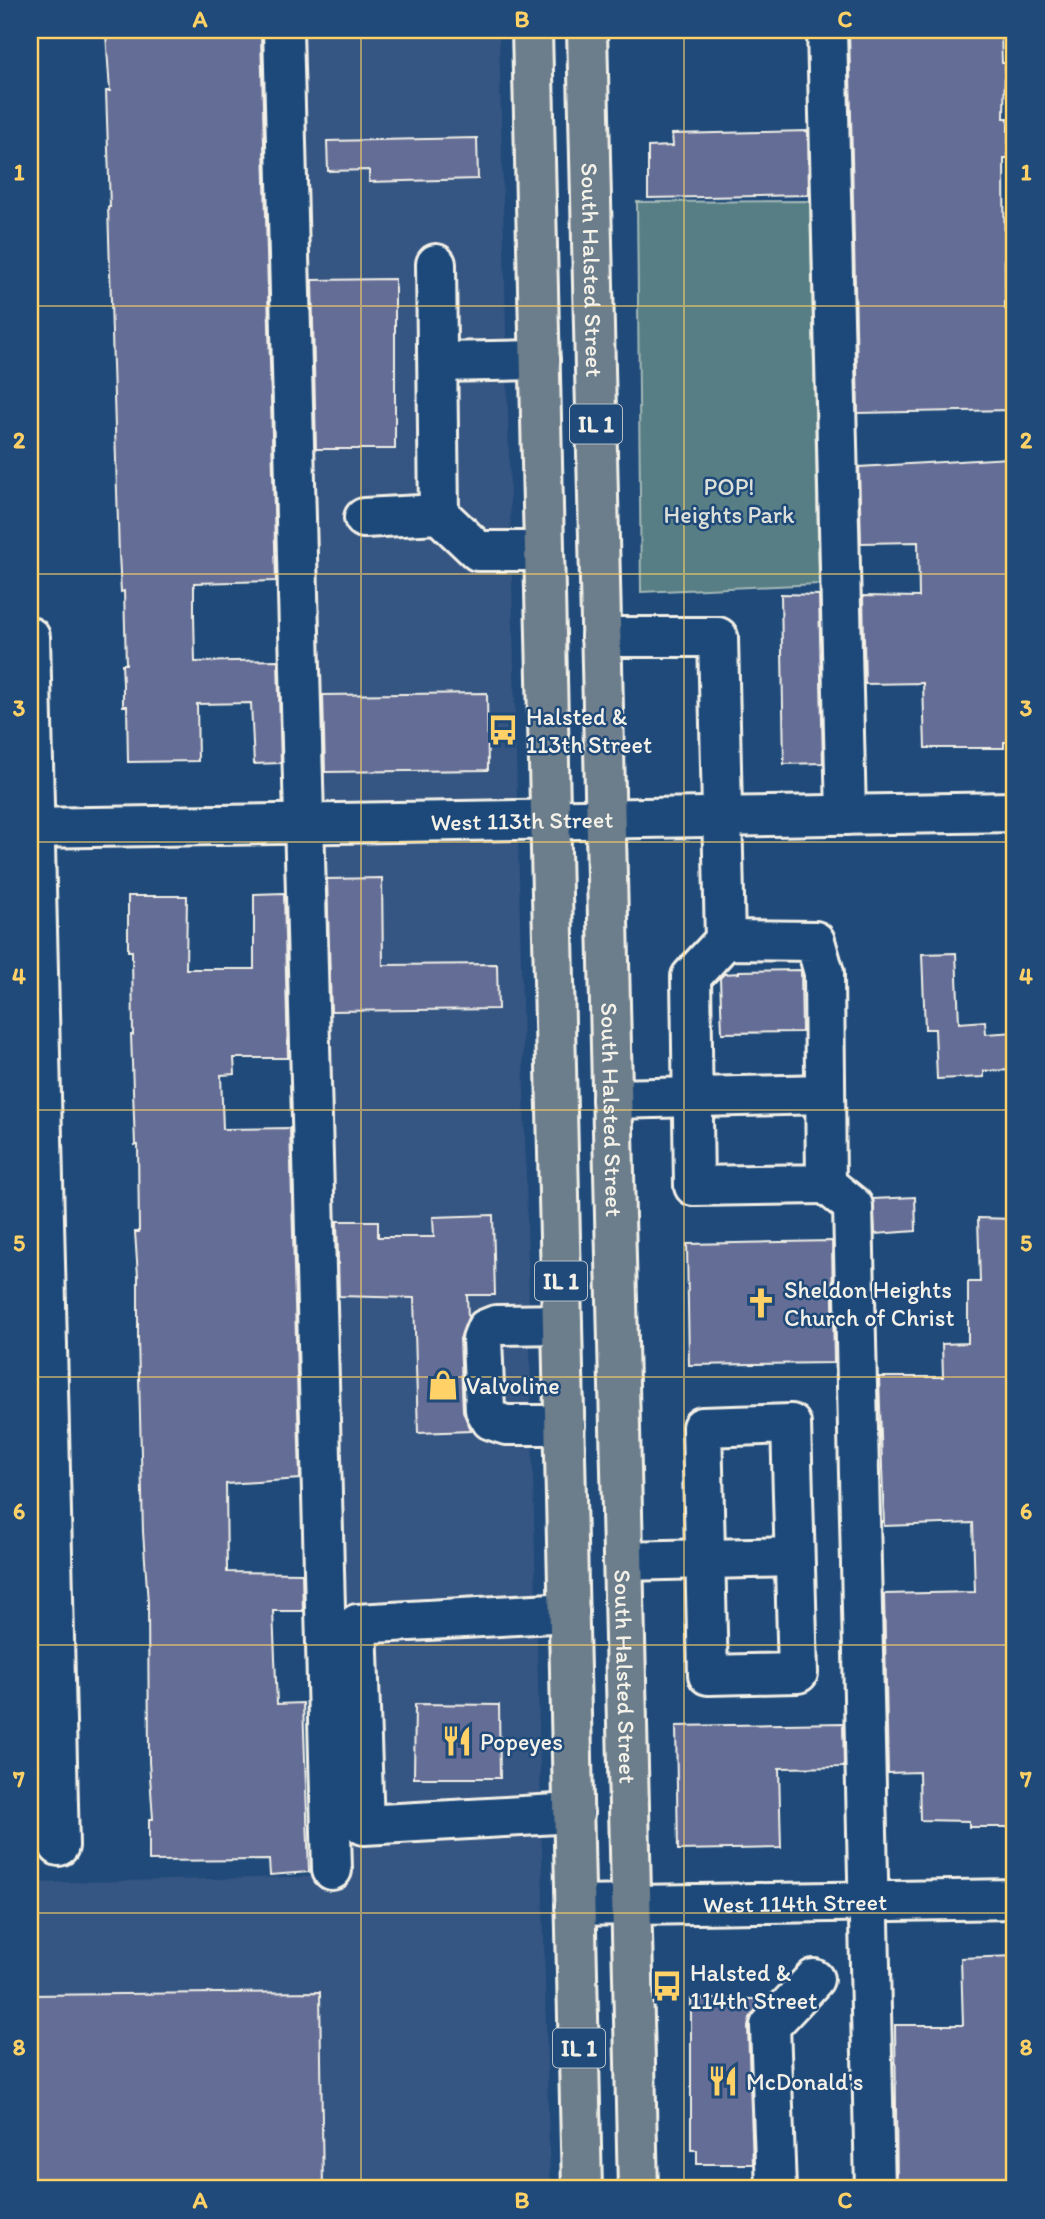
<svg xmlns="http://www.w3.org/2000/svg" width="1045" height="2219" font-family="Itim,sans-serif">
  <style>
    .built { fill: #345482 }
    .green { fill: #567e84; stroke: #a5b8b6; stroke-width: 2 }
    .building { fill: #646d95; stroke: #f4f1e8; stroke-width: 2 }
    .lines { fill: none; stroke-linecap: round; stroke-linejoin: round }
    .minor-casing { stroke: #f4f1e8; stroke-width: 44 }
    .major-casing { stroke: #f4f1e8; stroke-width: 44 }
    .minor { stroke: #1f4a7a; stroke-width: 38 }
    .major { stroke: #6c7d8b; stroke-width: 38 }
    .grid { fill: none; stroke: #ffd166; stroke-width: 2; stroke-opacity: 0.55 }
    .labels { text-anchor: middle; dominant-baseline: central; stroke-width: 5; stroke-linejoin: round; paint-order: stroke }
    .shield { fill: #1f4a7a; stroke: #b4bfc7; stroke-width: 2 }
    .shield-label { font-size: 23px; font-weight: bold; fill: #f4f1e8 }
    .street-label { font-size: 24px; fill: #f4f1e8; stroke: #1f4a7a }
    .park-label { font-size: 24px; fill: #dce0d9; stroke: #1f4a7a }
    .poi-label { font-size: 24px; fill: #f4f1e8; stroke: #1f4a7a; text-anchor: start }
    .neatline { fill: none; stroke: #ffd166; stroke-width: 2.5 }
    .grid-label { font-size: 23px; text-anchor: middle; font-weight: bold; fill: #ffd166 }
  </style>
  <rect width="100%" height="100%" fill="#1f4a7a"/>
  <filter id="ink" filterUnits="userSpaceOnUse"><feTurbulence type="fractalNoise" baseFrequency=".0143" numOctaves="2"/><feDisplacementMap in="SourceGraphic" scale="14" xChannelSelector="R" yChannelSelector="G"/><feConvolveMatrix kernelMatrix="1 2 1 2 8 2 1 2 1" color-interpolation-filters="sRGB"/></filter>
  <g filter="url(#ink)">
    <path class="built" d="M 293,30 L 499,30 L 550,2189 L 30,2189 L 30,1883 L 339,1876 Z"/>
    <path class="green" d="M 810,201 L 819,584 L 641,592 L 637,202 Z"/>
    <path class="building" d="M 180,30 L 180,35 L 261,35 L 276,581 L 194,583 L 194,614 L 195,662 L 278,660 L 281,763 L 254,764 L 251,703 L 197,704 L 198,761 L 128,762 L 127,706 L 123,706 L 123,684 L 122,664 L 126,664 L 124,591 L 121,592 L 119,554 L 108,207 L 110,207 L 106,91 L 110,91 L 106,34 Z
      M 849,30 L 1001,30 L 1002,63 L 1005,63 L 1004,118 L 1008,118 L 1008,158 L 1004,158 L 1005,309 L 1009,309 L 1012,410 L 858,413 Z
      M 808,131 L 809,195 L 648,198 L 648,147 L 673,146 L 672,134 Z
      M 477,138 L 478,179 L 369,182 L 369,170 L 328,171 L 327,141 Z
      M 395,279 L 395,449 L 316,449 L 312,280 Z
      M 1009,458 L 1009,500 L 1013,500 L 1015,565 L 1015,742 L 1004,742 L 1004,748 L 925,748 L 923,683 L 865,684 L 863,596 L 919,597 L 918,542 L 861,543 L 859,467 Z
      M 781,594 L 819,595 L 823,763 L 784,764 Z
      M 487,693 L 488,770 L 325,772 L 323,695 Z
      M 382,878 L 383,965 L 497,964 L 498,1009 L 331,1011 L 327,879 Z
      M 284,893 L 288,1058 L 234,1058 L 235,1074 L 221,1075 L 223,1129 L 290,1128 L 300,1479 L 226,1484 L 227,1572 L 302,1573 L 303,1611 L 273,1611 L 277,1704 L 303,1703 L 309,1872 L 270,1875 L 269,1860 L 149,1861 L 149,1819 L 153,1819 L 149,1762 L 148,1603 L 143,1532 L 138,1339 L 138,1276 L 135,1232 L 139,1232 L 138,1145 L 135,1145 L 131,1035 L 133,1035 L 132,951 L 128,951 L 128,896 L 187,896 L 186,969 L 254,969 L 254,894 Z
      M 956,953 L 959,1023 L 985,1021 L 986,1034 L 1015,1032 L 1015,1070 L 984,1071 L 984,1077 L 937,1079 L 935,1029 L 925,1029 L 922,954 Z
      M 801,970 L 802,1032 L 722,1033 L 720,978 L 724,974 L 739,973 L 739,971 Z
      M 915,1197 L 916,1231 L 875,1234 L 873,1199 Z
      M 493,1215 L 495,1295 L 467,1295 L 468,1318 L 460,1339 L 463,1411 L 471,1431 L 418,1433 L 414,1298 L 339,1296 L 337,1221 L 378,1221 L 378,1237 L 434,1237 L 433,1217 Z
      M 978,1218 L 1015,1219 L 1015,1827 L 969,1827 L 969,1821 L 920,1820 L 919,1772 L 888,1773 L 884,1594 L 975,1592 L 973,1523 L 884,1526 L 879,1377 L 943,1377 L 942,1344 L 968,1343 L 968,1282 L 980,1282 Z
      M 832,1241 L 834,1363 L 689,1365 L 687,1244 Z
      M 415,1704 L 499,1705 L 500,1778 L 414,1778 Z
      M 843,1723 L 844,1767 L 779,1768 L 781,1848 L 678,1850 L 676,1726 Z
      M 1015,1956 L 1015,2189 L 897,2189 L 895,2025 L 963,2025 L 961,1958 Z
      M 320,1992 L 323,2189 L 30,2189 L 30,1995 Z
      M 691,1999 L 757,1999 L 757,2008 L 750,2018 L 748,2027 L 753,2164 L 697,2164 L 697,2150 L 691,2150 Z"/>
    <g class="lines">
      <g class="minor-casing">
        <g id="minor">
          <path d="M 283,30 L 332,1870"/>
          <path d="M 827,30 L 846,815"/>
          <path d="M 436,264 L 439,514 L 478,551 L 544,551"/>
          <path d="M 438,362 L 540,360"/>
          <path d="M 364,518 L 439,514"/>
          <path d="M 30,637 L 59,1846"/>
          <path d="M 601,637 L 718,637 L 725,940 L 691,977 L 694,1186 L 826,1184 L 824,973 L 815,941 L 725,940"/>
          <path id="s1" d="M 30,828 L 1015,812"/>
          <path d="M 612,1099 L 825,1094"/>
          <path d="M 826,1184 L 853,1206 L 875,2189"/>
          <path d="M 562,1324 L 496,1325 L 486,1329 L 482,1339 L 485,1410 L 491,1420 L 506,1425 L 565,1425"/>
          <path d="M 791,1424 L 798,1673 L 708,1675 L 702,1427 Z"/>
          <path d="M 623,1561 L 794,1557"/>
          <path d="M 569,1612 L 357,1624 L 364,1825 L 574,1813"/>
          <path id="s2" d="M 575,1906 L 1015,1899"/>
          <path d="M 776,2189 L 770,2026 L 814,1979"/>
        </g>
      </g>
      <g class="major-casing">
        <g id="major">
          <path d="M 532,30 L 582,2189"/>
          <path id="s3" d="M 587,30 L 638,2189"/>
        </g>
      </g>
      <use href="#minor" class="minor"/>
      <use href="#major" class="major"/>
    </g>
  </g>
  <path class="grid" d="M 361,30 L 361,2189M 684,30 L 684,2189M 30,306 L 1015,306M 30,574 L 1015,574M 30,842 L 1015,842M 30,1110 L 1015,1110M 30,1377 L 1015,1377M 30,1645 L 1015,1645M 30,1913 L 1015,1913"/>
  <defs>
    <g id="bus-bare" transform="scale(2.415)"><path d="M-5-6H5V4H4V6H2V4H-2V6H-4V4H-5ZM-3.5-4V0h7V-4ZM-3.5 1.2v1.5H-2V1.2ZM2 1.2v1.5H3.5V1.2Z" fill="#ffd166" stroke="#1f4a7a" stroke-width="2.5" paint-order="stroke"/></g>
    <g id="church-bare" transform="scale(2.415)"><path d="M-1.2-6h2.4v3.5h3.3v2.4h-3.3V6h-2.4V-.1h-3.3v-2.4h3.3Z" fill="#ffd166" stroke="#1f4a7a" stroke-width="2.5" paint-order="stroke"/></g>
    <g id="shop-bare" transform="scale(2.415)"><path d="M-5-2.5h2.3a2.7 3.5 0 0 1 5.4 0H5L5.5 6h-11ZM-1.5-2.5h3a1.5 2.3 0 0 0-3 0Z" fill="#ffd166" stroke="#1f4a7a" stroke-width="2.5" paint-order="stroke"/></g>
    <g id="restaurant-bare" transform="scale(2.415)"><path d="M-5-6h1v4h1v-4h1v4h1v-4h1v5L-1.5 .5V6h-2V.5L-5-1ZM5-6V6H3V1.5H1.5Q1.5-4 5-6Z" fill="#ffd166" stroke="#1f4a7a" stroke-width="2.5" paint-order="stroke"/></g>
  </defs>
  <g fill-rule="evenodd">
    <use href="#bus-bare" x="503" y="730"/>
    <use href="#church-bare" x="761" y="1303"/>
    <use href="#shop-bare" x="443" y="1385"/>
    <use href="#restaurant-bare" x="457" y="1741"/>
    <use href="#bus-bare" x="667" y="1986"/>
    <use href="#restaurant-bare" x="723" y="2081"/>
  </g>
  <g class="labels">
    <g class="shield">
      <rect x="570" y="404.5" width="52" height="39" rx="5"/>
      <rect x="535" y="1261.5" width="52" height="39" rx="5"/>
      <rect x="553" y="2028.5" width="52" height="39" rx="5"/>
    </g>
    <g class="shield-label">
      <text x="596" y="424">IL 1</text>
      <text x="561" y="1281">IL 1</text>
      <text x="579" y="2048">IL 1</text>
    </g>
    <g class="street-label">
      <text stroke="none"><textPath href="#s3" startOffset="240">South Halsted Street</textPath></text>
      <text stroke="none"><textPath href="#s1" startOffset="492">West 113th Street</textPath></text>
      <text stroke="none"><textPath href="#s3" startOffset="1080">South Halsted Street</textPath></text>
      <text stroke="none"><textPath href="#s3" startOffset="1647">South Halsted Street</textPath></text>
      <text stroke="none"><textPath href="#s2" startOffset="220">West 114th Street</textPath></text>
    </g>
    <g class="park-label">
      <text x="729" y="486">POP!<tspan x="729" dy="28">Heights Park</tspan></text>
    </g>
    <g class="poi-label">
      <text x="526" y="716">Halsted &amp;<tspan x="526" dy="28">113th Street</tspan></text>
      <text x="784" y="1289">Sheldon Heights<tspan x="784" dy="28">Church of Christ</tspan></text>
      <text x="466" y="1385">Valvoline</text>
      <text x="480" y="1741">Popeyes</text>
      <text x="690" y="1972">Halsted &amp;<tspan x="690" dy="28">114th Street</tspan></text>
      <text x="746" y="2081">McDonald's</text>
    </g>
  </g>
  <rect width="1045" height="2219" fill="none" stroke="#1f4a7a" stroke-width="77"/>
  <rect x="38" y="38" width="968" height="2142" class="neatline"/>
  <g class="grid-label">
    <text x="200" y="27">A</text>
    <text x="522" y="27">B</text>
    <text x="845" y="27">C</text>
    <text x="19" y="180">1</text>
    <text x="1026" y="180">1</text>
    <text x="19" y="448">2</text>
    <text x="1026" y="448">2</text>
    <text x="19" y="716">3</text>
    <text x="1026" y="716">3</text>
    <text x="19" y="984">4</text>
    <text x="1026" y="984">4</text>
    <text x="19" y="1251">5</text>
    <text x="1026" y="1251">5</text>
    <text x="19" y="1519">6</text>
    <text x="1026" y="1519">6</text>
    <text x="19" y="1787">7</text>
    <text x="1026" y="1787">7</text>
    <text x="19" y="2055">8</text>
    <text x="1026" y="2055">8</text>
    <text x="200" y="2208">A</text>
    <text x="522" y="2208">B</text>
    <text x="845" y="2208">C</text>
  </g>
</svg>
